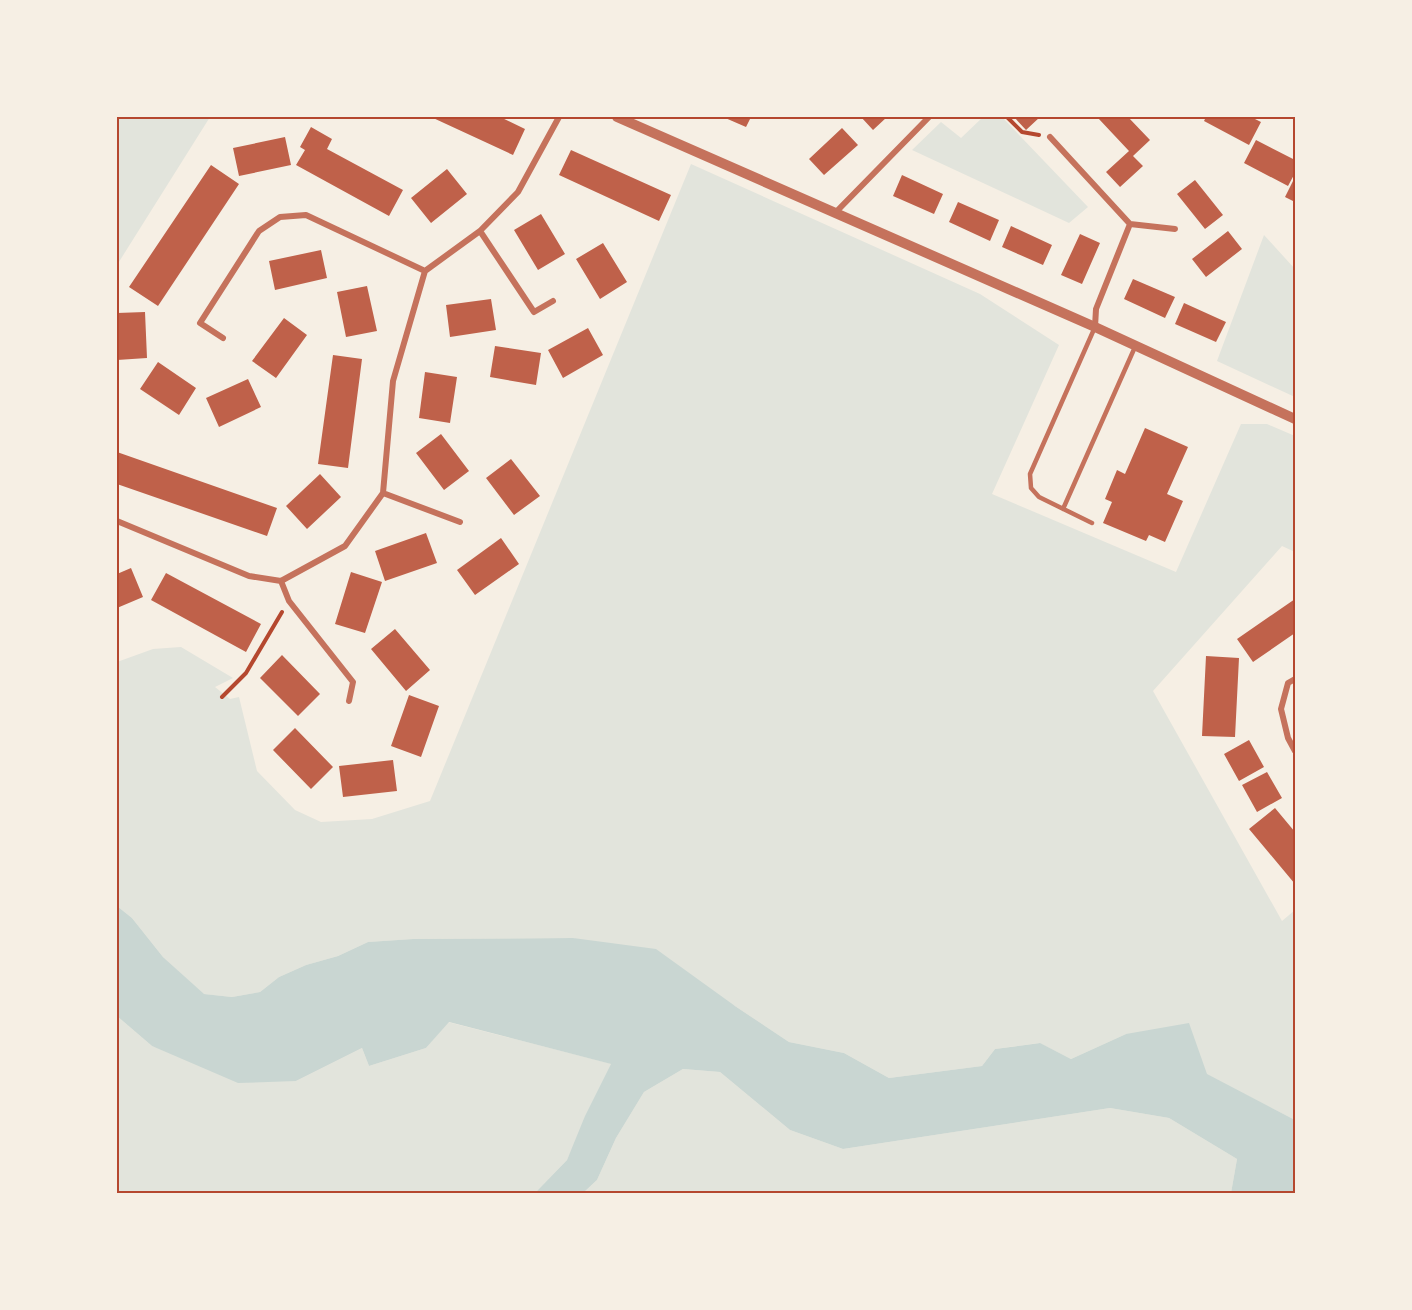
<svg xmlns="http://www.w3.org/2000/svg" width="1412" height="1310" font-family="Karla,sans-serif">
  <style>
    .green { fill: #e2e4dc }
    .water { fill: #c9d6d2 }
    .building { fill: #bf614a }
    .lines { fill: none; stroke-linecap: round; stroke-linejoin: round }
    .path { stroke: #b5482f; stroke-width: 4 }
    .service { stroke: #c5725c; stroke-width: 4.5 }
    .minor { stroke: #c5725c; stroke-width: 6 }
    .tertiary { stroke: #c5725c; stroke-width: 10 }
    .neatline { fill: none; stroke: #b5482f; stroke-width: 2 }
  </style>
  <rect width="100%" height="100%" fill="#f6efe4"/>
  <path class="green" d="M 117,117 L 210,117 L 117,265 Z
    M 983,117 L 1002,117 L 1088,207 L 1069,223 L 912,150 L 941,122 L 961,138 Z
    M 691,164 L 980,294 L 1059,345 L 992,494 L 1176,572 L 1241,424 L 1267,424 L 1295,436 L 1295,552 L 1282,546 L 1153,691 L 1282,921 L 1295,910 L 1295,1120 L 1126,1034 L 1071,1059 L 1039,1043 L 995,1049 L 982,1066 L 889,1078 L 844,1053 L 789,1042 L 735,1006 L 573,938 L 413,939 L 368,942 L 338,956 L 306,965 L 279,977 L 260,992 L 232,997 L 203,994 L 163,957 L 132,918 L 117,906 L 117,662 L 153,649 L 181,647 L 233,678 L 215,687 L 230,699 L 239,697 L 257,771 L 295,810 L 321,822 L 372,819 L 430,801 Z
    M 1264,235 L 1295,269 L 1295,397 L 1217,361 Z
    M 117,1016 L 152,1046 L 296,1081 L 362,1048 L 369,1066 L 426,1048 L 448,1022 L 612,1064 L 567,1160 L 535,1193 L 117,1193 Z
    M 683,1069 L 720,1072 L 790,1130 L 843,1149 L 1110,1108 L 1169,1118 L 1237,1159 L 1231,1193 L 583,1193 L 597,1180 L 616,1138 L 644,1092 Z"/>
  <path class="water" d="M 117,906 L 132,918 L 163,957 L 204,994 L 232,997 L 260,992 L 279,977 L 306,965 L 338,956 L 368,942 L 413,939 L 573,938 L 656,949 L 735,1006 L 789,1042 L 844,1053 L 889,1078 L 982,1066 L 995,1049 L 1040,1043 L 1071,1059 L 1126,1034 L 1189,1023 L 1207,1074 L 1295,1120 L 1295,1193 L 1231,1193 L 1237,1159 L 1169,1118 L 1110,1108 L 843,1149 L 790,1130 L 720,1072 L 683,1069 L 644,1092 L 616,1138 L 597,1180 L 583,1193 L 535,1193 L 567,1160 L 585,1116 L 611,1064 L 449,1022 L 426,1048 L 369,1066 L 362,1048 L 296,1081 L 238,1083 L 152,1046 L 117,1016 Z"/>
  <path class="building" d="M 431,117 L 500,117 L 525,129 L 513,155 Z
    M 723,117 L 751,117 L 746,127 Z
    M 861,117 L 887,117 L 873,130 Z
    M 1014,117 L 1040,117 L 1026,130 Z
    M 1099,117 L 1128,117 L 1150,140 L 1133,156 L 1143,166 L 1120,187 L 1106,172 L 1129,151 L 1098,118 Z
    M 1206,117 L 1251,117 L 1261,122 L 1249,145 L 1204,121 Z
    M 311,127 L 332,139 L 327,149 L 403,190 L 389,216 L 296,165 L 305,150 L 300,147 Z
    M 842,128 L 858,145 L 824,175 L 809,159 Z
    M 285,137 L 291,165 L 239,176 L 233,148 Z
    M 1256,140 L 1295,160 L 1295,173 L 1288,186 L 1244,163 Z
    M 571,150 L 671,195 L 659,221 L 559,175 Z
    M 211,165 L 239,184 L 158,306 L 129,287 Z
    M 447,169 L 467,194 L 431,223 L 411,198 Z
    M 902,175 L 943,194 L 934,214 L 893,196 Z
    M 1295,177 L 1295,202 L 1285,197 Z
    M 1195,180 L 1223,215 L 1205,229 L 1177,194 Z
    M 958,202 L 999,220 L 990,241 L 949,222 Z
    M 541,214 L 565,254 L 538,270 L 514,230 Z
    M 1011,226 L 1052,245 L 1043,265 L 1002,247 Z
    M 1228,231 L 1242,249 L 1206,277 L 1192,259 Z
    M 1080,234 L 1100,243 L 1082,284 L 1061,275 Z
    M 603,243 L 627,282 L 600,299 L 576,259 Z
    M 321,250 L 327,278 L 275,290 L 269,261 Z
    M 1133,279 L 1175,297 L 1165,318 L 1124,299 Z
    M 367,286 L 377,331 L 346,337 L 337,292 Z
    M 491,299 L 496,330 L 450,337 L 446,305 Z
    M 1184,303 L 1226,322 L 1216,342 L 1175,324 Z
    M 145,312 L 147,358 L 117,360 L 117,313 Z
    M 284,318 L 307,335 L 276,378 L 252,361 Z
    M 588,328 L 603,355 L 563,378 L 548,350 Z
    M 495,346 L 541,353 L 536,385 L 490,377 Z
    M 333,355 L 362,359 L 348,468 L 318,464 Z
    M 158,362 L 196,388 L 179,415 L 140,389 Z
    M 425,372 L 457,377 L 450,423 L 419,418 Z
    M 248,379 L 261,407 L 219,427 L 206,398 Z
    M 1145,428 L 1188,447 L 1167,494 L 1183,501 L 1165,542 L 1149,535 L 1146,541 L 1103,523 L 1112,502 L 1105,499 L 1117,470 L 1125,474 Z
    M 441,434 L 469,471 L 444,490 L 416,453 Z
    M 117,452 L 277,508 L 267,536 L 117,484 Z
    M 511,459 L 540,496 L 514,515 L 486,478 Z
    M 320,474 L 341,497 L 307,529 L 286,506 Z
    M 426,533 L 437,563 L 385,581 L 375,551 Z
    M 501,538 L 519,564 L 475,595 L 457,570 Z
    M 131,568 L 143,597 L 117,608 L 117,574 Z
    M 351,572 L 382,582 L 365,633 L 335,624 Z
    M 166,573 L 261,624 L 246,652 L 151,600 Z
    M 1295,599 L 1295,633 L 1253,662 L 1237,639 Z
    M 395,629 L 430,670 L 406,691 L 371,649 Z
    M 282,655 L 320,694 L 298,716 L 260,678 Z
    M 1206,656 L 1239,658 L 1235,737 L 1202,736 Z
    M 409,695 L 439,706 L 421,757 L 391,746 Z
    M 295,728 L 333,767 L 311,789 L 273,750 Z
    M 1249,740 L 1264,767 L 1239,781 L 1224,754 Z
    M 393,760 L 397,791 L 343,797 L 339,766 Z
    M 1267,772 L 1282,798 L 1257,812 L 1242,785 Z
    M 1275,808 L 1295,832 L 1295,884 L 1249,829 Z"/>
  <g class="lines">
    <path class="path" d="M 1007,117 L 1022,132 L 1039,135
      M 222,697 L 246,673 L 282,612"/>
    <path class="service" d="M 1063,509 L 1135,347
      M 1092,523 L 1039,497 L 1031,488 L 1030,474 L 1095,327"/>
    <path class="minor" d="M 1050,137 L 1130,224 L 1175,229
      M 835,213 L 929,117
      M 480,231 L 534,312 L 553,301
      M 1095,327 L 1096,309 L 1130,224
      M 223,338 L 200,323 L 259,231 L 280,217 L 306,215 L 425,271 L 480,231 L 518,192 L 559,117
      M 383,493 L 393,381 L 425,271
      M 117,521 L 249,576 L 281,581
      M 1295,679 L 1288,683 L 1281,709 L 1288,738 L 1295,751
      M 349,701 L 353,682 L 289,601 L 281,581 L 345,546 L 383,493 L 460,522"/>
    <path class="tertiary" d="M 617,117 L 1095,327 L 1295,419"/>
  </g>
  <rect width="1412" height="1310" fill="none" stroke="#f6efe4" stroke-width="237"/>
  <rect x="118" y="118" width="1176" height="1074" class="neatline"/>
</svg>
